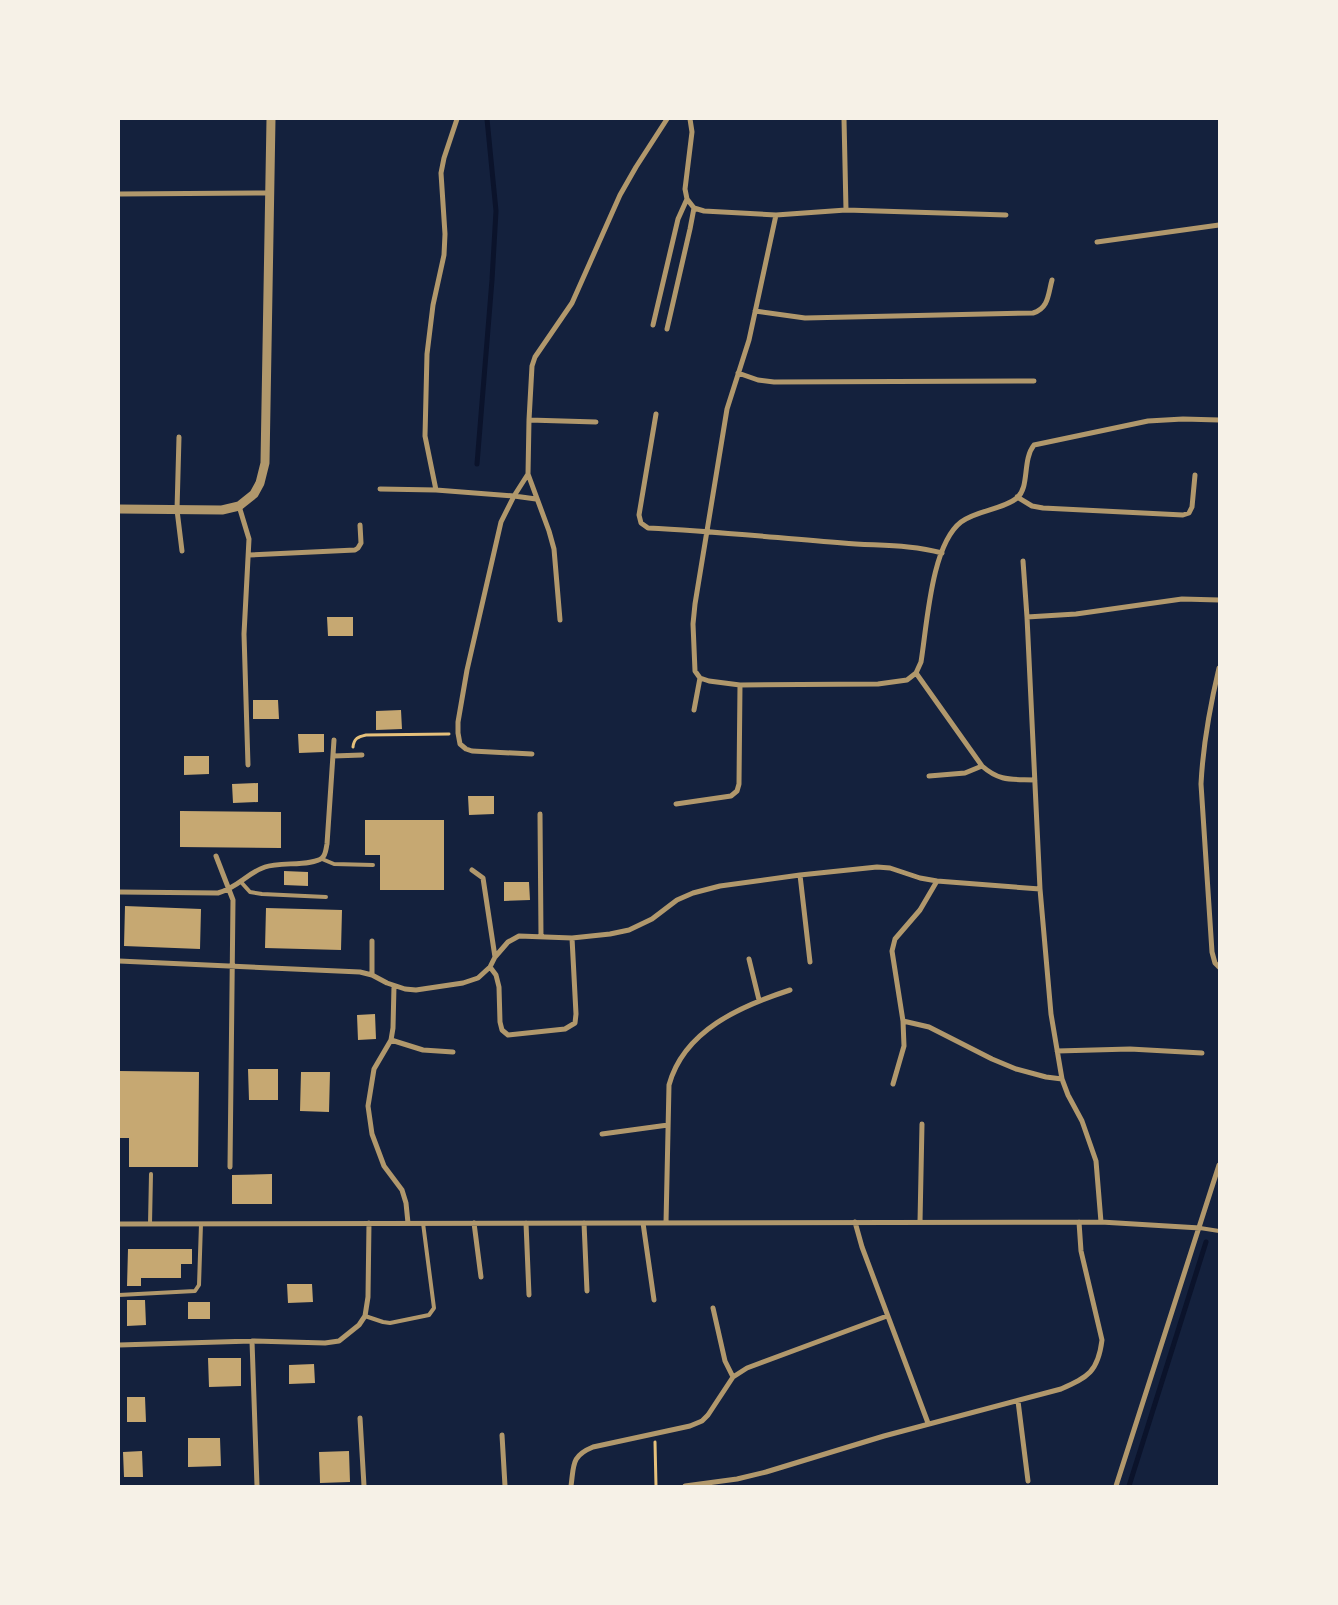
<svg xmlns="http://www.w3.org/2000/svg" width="1338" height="1605" font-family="Cabin,sans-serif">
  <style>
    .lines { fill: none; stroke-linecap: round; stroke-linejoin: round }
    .stream { stroke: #0b132b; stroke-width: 5 }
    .building { fill: #c6a872 }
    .path { stroke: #e5c07b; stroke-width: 3 }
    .service { stroke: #b1986c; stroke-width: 4 }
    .minor { stroke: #b1986c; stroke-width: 5 }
    .tertiary { stroke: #b1986c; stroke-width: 9 }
  </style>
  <rect width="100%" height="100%" fill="#14213d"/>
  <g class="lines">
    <path class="stream" d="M 477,464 L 492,280 L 496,211 L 487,119
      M 1129,1486 L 1206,1242"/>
  </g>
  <path class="building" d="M 327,617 L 353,617 L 353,636 L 328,636 Z
    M 253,700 L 278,700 L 279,719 L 253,719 Z
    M 401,710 L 402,729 L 376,730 L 376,711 Z
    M 298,734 L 324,734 L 324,752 L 299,753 Z
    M 184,756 L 209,756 L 209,774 L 184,775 Z
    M 258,783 L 258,802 L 233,803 L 232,784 Z
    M 468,796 L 494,796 L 494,814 L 469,815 Z
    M 180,811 L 281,812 L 281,848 L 180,847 Z
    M 365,820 L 444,820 L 444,890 L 380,890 L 380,855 L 365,855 Z
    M 284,871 L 308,872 L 308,886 L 284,885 Z
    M 504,882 L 529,882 L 530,900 L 504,901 Z
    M 125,906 L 201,909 L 200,949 L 124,946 Z
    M 266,908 L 342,910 L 341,950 L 265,948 Z
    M 375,1014 L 376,1039 L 358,1040 L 357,1015 Z
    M 248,1069 L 278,1069 L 278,1100 L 249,1100 Z
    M 119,1071 L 199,1072 L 198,1167 L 129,1167 L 129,1138 L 119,1138 Z
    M 301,1072 L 330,1072 L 329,1112 L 300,1111 Z
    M 272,1174 L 272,1204 L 232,1204 L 232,1175 Z
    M 128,1249 L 192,1249 L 192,1264 L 181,1264 L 181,1278 L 141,1278 L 141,1286 L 127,1286 Z
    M 287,1284 L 312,1284 L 313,1302 L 288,1303 Z
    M 127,1300 L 145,1300 L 146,1325 L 127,1326 Z
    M 188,1302 L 210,1302 L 210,1319 L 188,1319 Z
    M 208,1358 L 241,1358 L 241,1386 L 209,1387 Z
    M 314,1364 L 315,1383 L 289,1384 L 289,1365 Z
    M 127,1397 L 145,1397 L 146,1422 L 127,1422 Z
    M 188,1438 L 220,1438 L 221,1466 L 188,1467 Z
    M 142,1451 L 143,1477 L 124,1477 L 123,1452 Z
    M 349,1451 L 350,1482 L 320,1483 L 319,1452 Z"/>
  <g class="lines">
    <path class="path" d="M 353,747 C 354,738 358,737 366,735 L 449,734
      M 655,1442 L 656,1486"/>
    <path class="service" d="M 322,859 L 334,864 L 373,865
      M 241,882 L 250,892 L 262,894 L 326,897
      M 150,1224 L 151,1174
      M 1200,1228 L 1219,1231
      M 119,1295 L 195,1291 L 199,1285 L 201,1224
      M 365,1316 L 383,1322 L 390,1323 L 429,1315 L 434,1308 L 423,1223"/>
    <path class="minor" d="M 457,119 L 444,158 L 441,173 L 445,234 L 444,255 L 433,305 L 427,354 L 425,436 L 436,490 L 514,496 L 536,499
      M 690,119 L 692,132 L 685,189 L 687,199 L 694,208 L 704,211 L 776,215 L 846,210 L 1006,215
      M 844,119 L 846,210
      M 119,194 L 270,193
      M 776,215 L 749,340 L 727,409 L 695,604 L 693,624 L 695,671 L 700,678 L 709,681 L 740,685 L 878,684 L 907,680 L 916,673 L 921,662 C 927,626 931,545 961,522 C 977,510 1002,510 1017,498 C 1030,487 1022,460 1034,445 L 1148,421 L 1183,419 L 1219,420
      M 1097,242 L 1219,225
      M 755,311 L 805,318 L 1033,313 C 1049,308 1048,294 1052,280
      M 653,325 L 678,219 L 687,199
      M 667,329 L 690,229 L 694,208
      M 738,373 L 758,380 L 774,382 L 1034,381
      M 656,414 L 639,515 L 641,523 L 648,528 C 713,531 778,538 843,543 C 876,546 909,544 942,553
      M 529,420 L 596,422
      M 179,437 L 177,510 L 182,551
      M 528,474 L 549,531 L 554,549 L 560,620
      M 380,489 L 436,490
      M 1017,497 L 1032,506 L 1043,508 L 1183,515 L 1189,513 L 1192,507 L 1195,475
      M 239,506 L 249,539 L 244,634 L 248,765
      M 249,555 L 355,550 L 358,548 L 361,543 L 360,525
      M 1023,561 L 1027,617
      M 1219,668 C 1210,706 1203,745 1201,784 L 1212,952 L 1215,963 L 1219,967
      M 916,673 L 982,766 C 1000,782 1012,779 1035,780
      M 694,710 L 700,678
      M 532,754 L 472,751 L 466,749 L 460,744 L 458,733 L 458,722 L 467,670 L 501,522 L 514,496 L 528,474 L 529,420 L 532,366 L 535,357 L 572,303 L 620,195 L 636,167 L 667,119
      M 333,756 L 362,755
      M 929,776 L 965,773 L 982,766
      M 676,804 L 731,796 L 737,791 L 739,784 L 740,685
      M 540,814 L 541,937
      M 216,856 L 233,900 L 230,1167
      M 472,870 L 483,878 L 495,957
      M 800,875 L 810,962
      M 119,892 L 218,893 C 239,887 247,873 265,867 C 279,862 313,866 322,858 C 326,855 326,848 327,844 L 334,740
      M 372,941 L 372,975
      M 749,959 L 759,1000
      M 119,961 L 360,972 L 372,975 L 387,983 L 405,989 L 416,990 L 463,983 L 478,978 L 490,967 L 495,957 L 508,942 L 519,936 L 572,938 L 610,934 L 629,930 L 652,919 L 677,900 L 693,893 L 720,886 L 800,875 L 877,867 L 890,868 L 920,878 L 937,881 L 1040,889
      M 490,967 L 496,975 L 499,987 L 500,1022 L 502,1030 L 508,1035 L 565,1029 L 575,1023 L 576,1014 L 572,938
      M 394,986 L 393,1028 L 391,1040 L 374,1069 L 368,1106 L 372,1134 L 384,1166 L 402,1190 L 406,1203 L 408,1223
      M 903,1021 L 929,1027 L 992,1059 L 1016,1069 L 1046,1077 L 1062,1079
      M 391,1040 L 423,1050 L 453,1052
      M 1057,1051 L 1130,1049 L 1202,1053
      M 893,1084 L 904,1046 L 903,1021 L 892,951 L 895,939 L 920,910 L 937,881
      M 602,1134 L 668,1125
      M 855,1222 L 862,1247 L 928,1423
      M 920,1222 L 922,1124
      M 1101,1222 L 1096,1161 L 1082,1121 L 1068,1095 L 1062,1079 L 1051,1014 L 1040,889 L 1027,617 L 1076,614 L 1182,599 L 1219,600
      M 474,1223 L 481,1277
      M 526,1223 L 529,1295
      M 584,1223 L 587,1291
      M 643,1223 L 654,1300
      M 666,1223 L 669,1085 C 684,1030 741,1006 790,990
      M 119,1224 L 1101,1222 L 1200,1228
      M 713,1308 L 725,1361 L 733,1377
      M 252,1341 L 257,1486
      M 119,1345 L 252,1341 L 325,1343 L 339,1341 L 359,1325 L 365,1316 L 368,1297 L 369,1223
      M 1018,1401 L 1028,1481
      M 360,1418 L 364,1486
      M 502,1435 L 505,1486
      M 571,1486 C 574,1465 571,1456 593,1447 L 690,1426 L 702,1421 L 708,1415 L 733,1377 L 747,1368 L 887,1316
      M 685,1486 L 737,1479 L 766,1472 L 884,1436 L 1061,1389 C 1088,1377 1098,1372 1102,1340 L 1081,1251 L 1079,1222
      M 1116,1486 L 1219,1165"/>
    <path class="tertiary" d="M 119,509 L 222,510 L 239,506 L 254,494 L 260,483 L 265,463 L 271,119"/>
  </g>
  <rect width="1338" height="1605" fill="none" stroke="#f6f1e7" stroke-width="240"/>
</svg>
